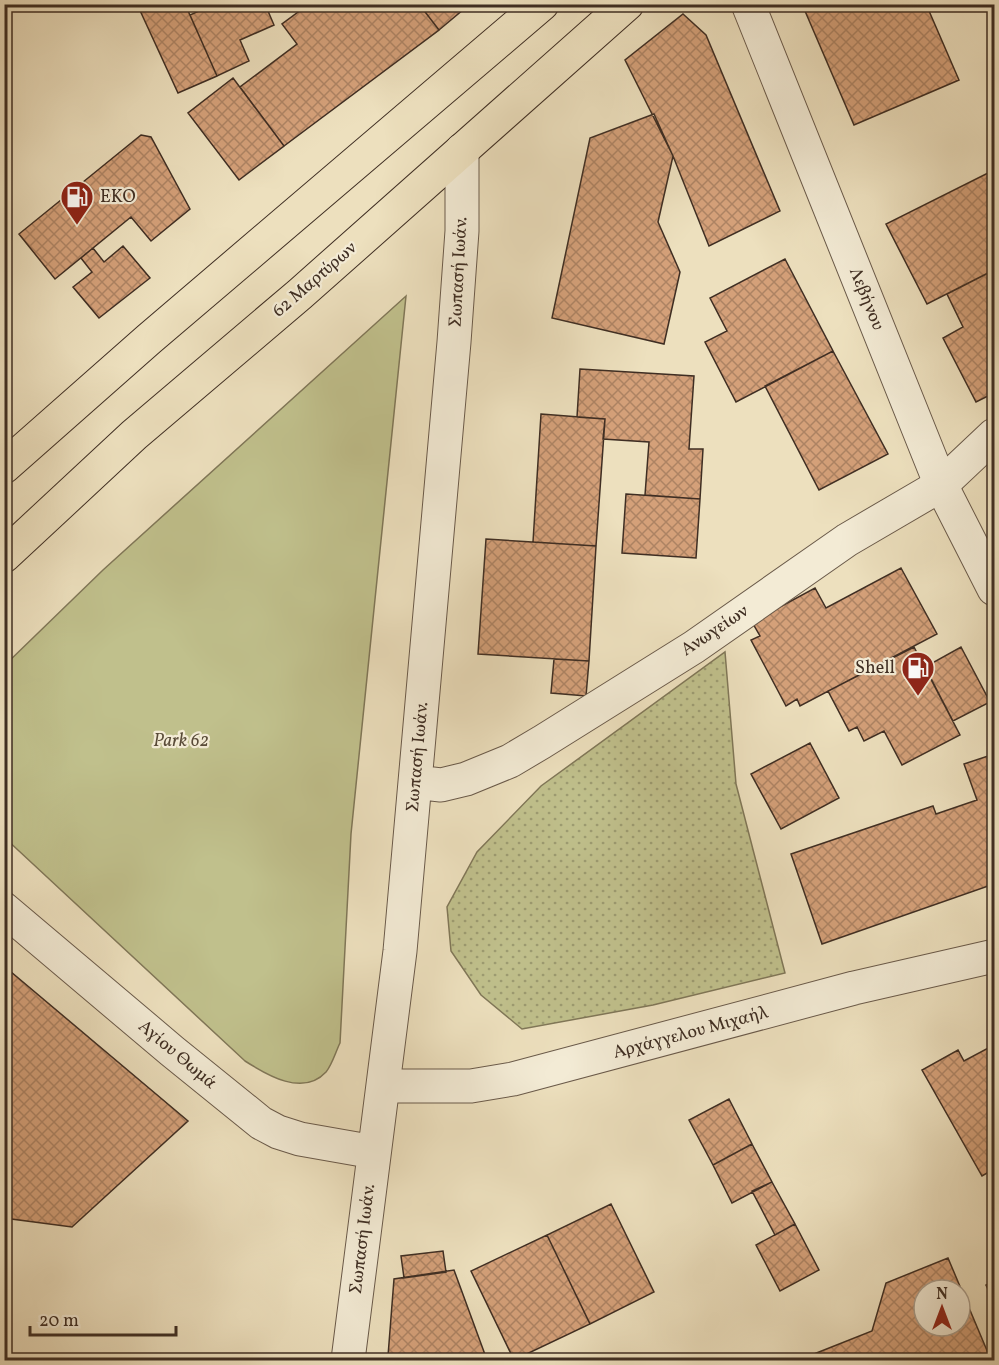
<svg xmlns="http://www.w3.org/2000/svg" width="999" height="1365" font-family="Vollkorn,serif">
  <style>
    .grass { fill: url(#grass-dots); stroke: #807758; stroke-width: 1.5 }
    .green { fill: #c0c08c; stroke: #807758; stroke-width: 1.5 }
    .building { fill: url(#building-cross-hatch); stroke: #3f2e23; stroke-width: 1.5; fill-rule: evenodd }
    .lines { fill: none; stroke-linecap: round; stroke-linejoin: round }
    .minor-casing { stroke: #6a5a4a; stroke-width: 35 }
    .tertiary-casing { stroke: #6a5a4a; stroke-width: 35 }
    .primary-casing { stroke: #3f2e23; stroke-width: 35 }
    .minor { stroke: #f3ebd5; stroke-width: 33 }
    .tertiary { stroke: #f3ebd5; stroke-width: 33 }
    .primary { stroke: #ede0be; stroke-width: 33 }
    .labels { text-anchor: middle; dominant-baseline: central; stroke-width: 4.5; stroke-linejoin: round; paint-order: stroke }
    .poi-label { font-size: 18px; fill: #3f2e23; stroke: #f3ebd5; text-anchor: start }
    .street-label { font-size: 18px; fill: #3f2e23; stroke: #f3ebd5 }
    .park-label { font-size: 18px; font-style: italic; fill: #594b38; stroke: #f3ebd5 }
  </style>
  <defs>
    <pattern id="grass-dots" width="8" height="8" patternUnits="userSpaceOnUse" patternTransform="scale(1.5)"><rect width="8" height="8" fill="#c0c08c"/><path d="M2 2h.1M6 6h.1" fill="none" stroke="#9d9c72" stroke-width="1.8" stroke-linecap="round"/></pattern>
    <pattern id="building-cross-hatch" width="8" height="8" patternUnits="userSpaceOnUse" patternTransform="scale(1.5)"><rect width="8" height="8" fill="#d4a079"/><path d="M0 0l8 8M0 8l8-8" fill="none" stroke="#ad8363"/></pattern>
  </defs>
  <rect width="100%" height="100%" fill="#ede0be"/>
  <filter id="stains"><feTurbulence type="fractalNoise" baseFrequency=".00333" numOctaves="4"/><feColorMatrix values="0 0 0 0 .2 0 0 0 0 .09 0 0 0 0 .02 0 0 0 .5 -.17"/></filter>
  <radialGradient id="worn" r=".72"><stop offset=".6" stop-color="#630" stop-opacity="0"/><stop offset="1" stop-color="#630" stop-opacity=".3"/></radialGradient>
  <path class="grass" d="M 725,652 L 736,784 L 785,973 L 653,1005 L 522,1029 L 481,995 L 451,951 L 447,907 L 477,852 L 541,786 Z"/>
  <path class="green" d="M 406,296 L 351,834 L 340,1043 C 336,1051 332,1065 326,1072 C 303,1097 267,1075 245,1061 L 5,838 L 5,665 L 103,570 Z"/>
  <path class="building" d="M 110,4 L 125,4 L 113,10 Z
    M 137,4 L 185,4 L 217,76 L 178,93 Z
    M 214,4 L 265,4 L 274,25 L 240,40 L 249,61 L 217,76 L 190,15 Z
    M 309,4 L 419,4 L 439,30 L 284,146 L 240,87 L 297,44 L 282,24 Z
    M 419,4 L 470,4 L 439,30 Z
    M 802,4 L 926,4 L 959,80 L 854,125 Z
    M 683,14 L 706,35 L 780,211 L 709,246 L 673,156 L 625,60 Z
    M 233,78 L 284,146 L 239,180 L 188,113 Z
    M 654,114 L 673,156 L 658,222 L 680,272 L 664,344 L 552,318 L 590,138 Z
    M 141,135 L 151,137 L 190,209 L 151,241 L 131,217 L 55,279 L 19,234 Z
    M 994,170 L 994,270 L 927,304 L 886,224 Z
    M 123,246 L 150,278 L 99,318 L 73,287 L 92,272 L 81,258 L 93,248 L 104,262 Z
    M 785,259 L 833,351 L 736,402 L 705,342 L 727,331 L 710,298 Z
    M 994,270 L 994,393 L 976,402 L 943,338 L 963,327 L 947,294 Z
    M 833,351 L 888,454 L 819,490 L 765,386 Z
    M 580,369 L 694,376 L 689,449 L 703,449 L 700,499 L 645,495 L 649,442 L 603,439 L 605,419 L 577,417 Z
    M 541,414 L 605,419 L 596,546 L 533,542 Z
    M 626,494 L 700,499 L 696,558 L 622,553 Z
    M 486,539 L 596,546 L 589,661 L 478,654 Z
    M 901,568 L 937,634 L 800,706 L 797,699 L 786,706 L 751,640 L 760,636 L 752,622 L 815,588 L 826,608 Z
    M 914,647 L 960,735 L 902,765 L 884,731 L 864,741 L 857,727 L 849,731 L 828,691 Z
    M 961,647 L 990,702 L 953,721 L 925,667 Z
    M 554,659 L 589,661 L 586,696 L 551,693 Z
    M 810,743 L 839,798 L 781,829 L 751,774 Z
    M 994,754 L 994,884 L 822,944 L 791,854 L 933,806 L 936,814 L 977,800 L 964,764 Z
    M 4,966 L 188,1121 L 72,1227 L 4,1218 Z
    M 992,1046 L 994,1050 L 994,1169 L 982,1176 L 922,1070 L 958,1050 L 964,1061 Z
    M 729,1099 L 752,1144 L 713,1165 L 689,1120 Z
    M 752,1144 L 772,1182 L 732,1203 L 713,1165 Z
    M 772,1182 L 795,1224 L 775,1235 L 752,1191 Z
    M 611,1204 L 654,1292 L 590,1324 L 547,1235 Z
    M 795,1224 L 819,1270 L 780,1291 L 756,1245 Z
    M 547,1235 L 590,1324 L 514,1360 L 471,1271 Z
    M 443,1251 L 446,1272 L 404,1278 L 401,1256 Z
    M 948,1258 L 991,1360 L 811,1360 L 809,1356 L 872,1331 L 886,1283 ZM 924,1290 L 960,1290 L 960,1326 L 924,1326 Z
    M 454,1270 L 487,1360 L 419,1360 L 388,1356 L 394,1279 Z
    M 994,1281 L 994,1302 L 986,1285 Z"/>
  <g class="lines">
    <g class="minor-casing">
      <path id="minor" d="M 415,782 L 441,785 L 466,779 L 510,761 L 542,742 L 694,647 L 847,540 L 941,485 L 994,435
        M 4,909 L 172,1051 L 261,1123 L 278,1132 L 300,1139 L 374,1152
        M 384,1086 L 471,1086 L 513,1079 L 854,988 L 994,956
        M 348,1360 L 400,951 L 454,342 L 462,231 L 462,150"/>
    </g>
    <g class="tertiary-casing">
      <path id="tertiary" d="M 748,4 L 941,485 L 994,589"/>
    </g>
    <g class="primary-casing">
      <path id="primary" d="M 4,467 L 149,339 L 542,4
        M 4,556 L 134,435 L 300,294 L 627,4"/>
    </g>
    <use href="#minor" class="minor"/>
    <use href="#tertiary" class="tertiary"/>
    <use href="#primary" class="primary"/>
  </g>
  <defs>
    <g id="fuel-pin" transform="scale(1.725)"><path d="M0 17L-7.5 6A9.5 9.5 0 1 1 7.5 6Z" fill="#8f2418" stroke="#f3ebd5"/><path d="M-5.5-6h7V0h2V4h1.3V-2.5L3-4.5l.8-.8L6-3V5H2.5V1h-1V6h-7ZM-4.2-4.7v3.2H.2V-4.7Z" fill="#fff"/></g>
  </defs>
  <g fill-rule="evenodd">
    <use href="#fuel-pin" x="77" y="197"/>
    <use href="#fuel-pin" x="918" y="668"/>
  </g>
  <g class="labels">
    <g class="poi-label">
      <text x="100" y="197">ΕΚΟ</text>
      <text x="895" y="668" text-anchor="end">Shell</text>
    </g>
    <g class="street-label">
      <text transform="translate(459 272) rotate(-87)">Σωπασή Ιωάν.</text>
      <text transform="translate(315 280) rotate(-41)">62 Μαρτύρων</text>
      <text transform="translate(866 299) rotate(68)">Λεβήνου</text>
      <text transform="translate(715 631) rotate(-34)">Ανωγείων</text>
      <text transform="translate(418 757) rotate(-85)">Σωπασή Ιωάν.</text>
      <text transform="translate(691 1033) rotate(-15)">Αρχάγγελου Μιχαήλ</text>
      <text transform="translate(177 1055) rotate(40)">Αγίου Θωμά</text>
      <text transform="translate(363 1239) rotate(-83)">Σωπασή Ιωάν.</text>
    </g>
    <g class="park-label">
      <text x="181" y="741">Park 62</text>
    </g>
  </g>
  <rect width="999" height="1365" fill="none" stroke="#ede0be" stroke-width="24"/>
  <rect x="6" y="6" width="987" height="1353" fill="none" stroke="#3f2e23" stroke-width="3"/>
  <rect x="12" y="12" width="975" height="1341" fill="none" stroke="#3f2e23" stroke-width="1.5"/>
  <g transform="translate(942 1308)"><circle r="28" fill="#f3ebd5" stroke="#ab9f8e" stroke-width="1.5"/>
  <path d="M0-4.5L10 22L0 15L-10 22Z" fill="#8f2418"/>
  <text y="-9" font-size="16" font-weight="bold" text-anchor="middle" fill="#3f2e23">N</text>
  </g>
  <path d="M30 1326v9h146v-9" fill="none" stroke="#3f2e23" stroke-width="3"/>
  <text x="39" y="1326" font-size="18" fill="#3f2e23" stroke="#f3ebd5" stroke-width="4.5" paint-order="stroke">20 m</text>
  <rect width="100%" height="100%" filter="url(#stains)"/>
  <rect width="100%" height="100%" fill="url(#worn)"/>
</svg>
